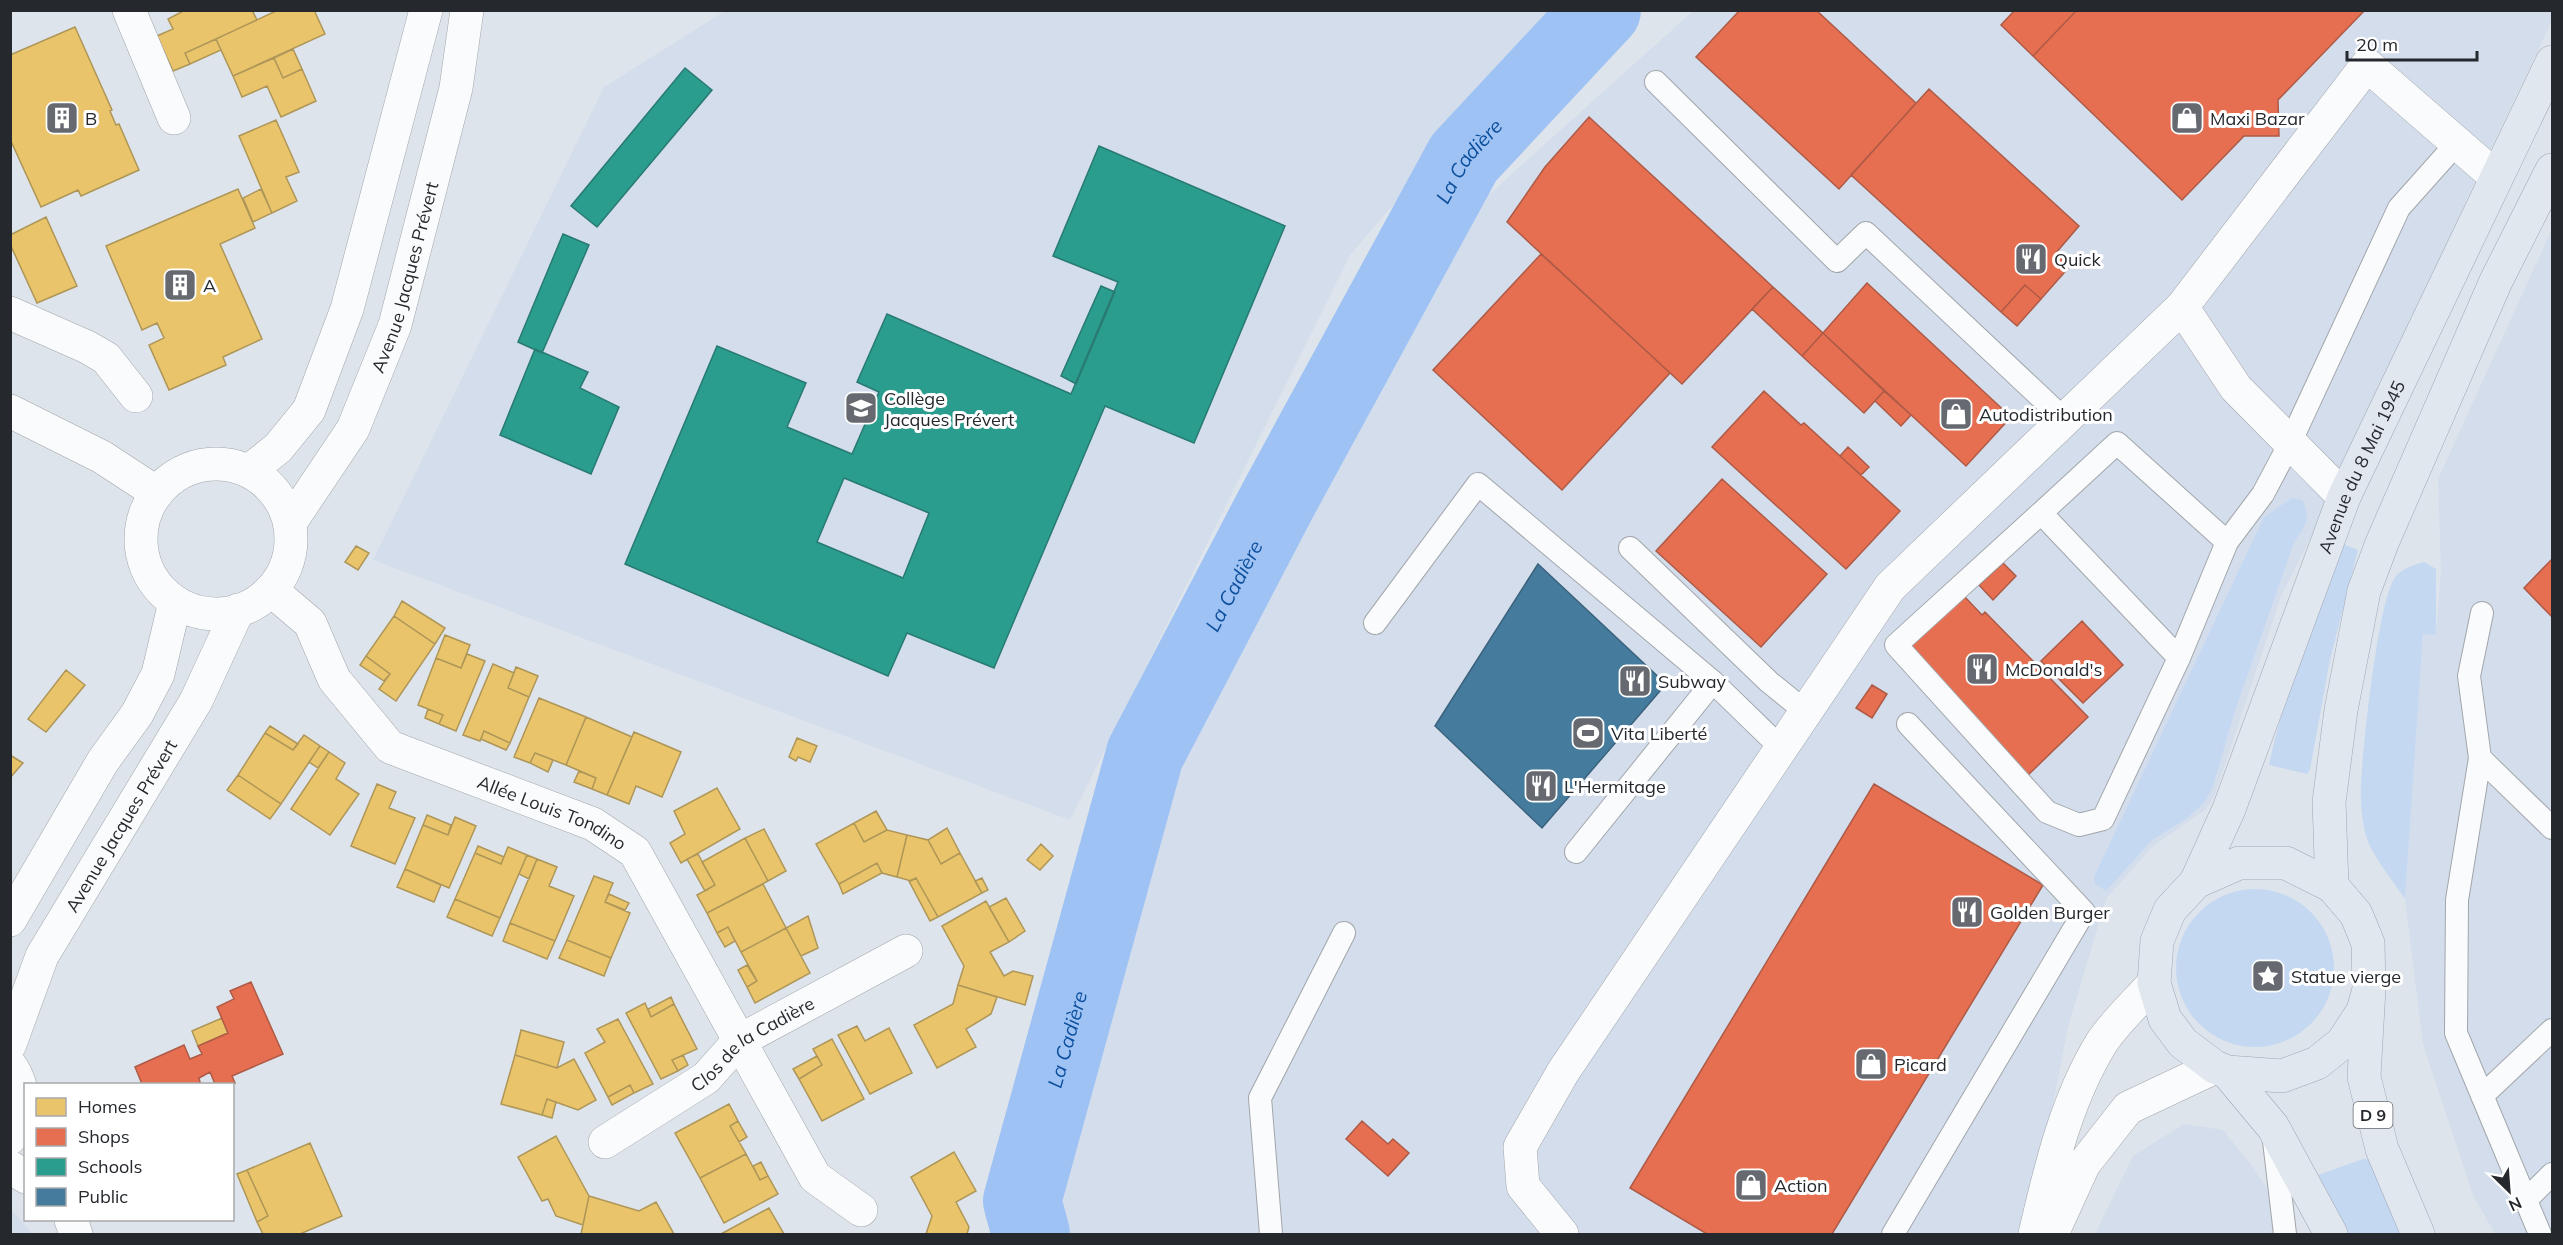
<svg xmlns="http://www.w3.org/2000/svg" width="2563" height="1245" font-family="Mulish,sans-serif">
  <style>
    .built { fill: #d3ddec }
    .green { fill: #c5d8f2 }
    .homes { fill: #e9c46a; stroke: #ae9658; stroke-width: 1.5 }
    .shops { fill: #e76f51; stroke: #ad5a46; stroke-width: 1.5 }
    .schools { fill: #2a9d8f; stroke: #287a72; stroke-width: 1.5; fill-rule: evenodd }
    .public { fill: #457b9d; stroke: #3b627c; stroke-width: 1.5 }
    .lines { fill: none; stroke-linecap: round; stroke-linejoin: round }
    .river { stroke: #9ec2f4; stroke-width: 78 }
    .service-casing { stroke: #a2a6ab; stroke-width: 24 }
    .minor-casing { stroke: #a2a6ab; stroke-width: 34 }
    .secondary-casing { stroke: #a2a6ab; stroke-width: 34 }
    .primary-casing { stroke: #9da7b5; stroke-width: 34 }
    .service { stroke: #fafbfc; stroke-width: 22 }
    .minor { stroke: #fafbfc; stroke-width: 33 }
    .secondary { stroke: #fafbfc; stroke-width: 33 }
    .primary { stroke: #e1e7ee; stroke-width: 33 }
    .labels { text-anchor: middle; dominant-baseline: central; stroke-width: 6; stroke-linejoin: round; paint-order: stroke }
    .shield { fill: #fff; stroke: #66696d; stroke-width: 1.5 }
    .shield-label { font-size: 16px; font-weight: bold; fill: #25292e }
    .poi-label { font-size: 18px; fill: #25292e; stroke: #fff; text-anchor: start }
    .street-label { font-size: 18px; fill: #25292e; stroke: #fff }
    .water-label { font-size: 20px; font-style: italic; fill: #0c4f9d; stroke: #fff }
  </style>
  <rect width="100%" height="100%" fill="#dee4eb"/>
  <path class="built" d="M 725,11 L 1560,11 L 1350,255 L 1070,820 L 373,560 L 604,87 Z
    M 1693,11 L 2552,11 L 2552,21 L 2470,192 L 2355,450 L 2281,596 L 2214,797 L 2206,809 L 2152,847 L 2106,899 L 2068,1027 L 2028,1234 L 1062,1234 L 1049,1199 L 1166,756 L 1423,254 Z
    M 2552,229 L 2552,1234 L 2495,1234 L 2473,1195 L 2423,1044 L 2405,899 L 2423,633 L 2436,634 L 2441,570 L 2438,479 Z
    M 2184,1124 L 2223,1130 L 2252,1166 L 2298,1234 L 2095,1234 L 2133,1156 Z
    M 11,1210 L 33,1234 L 11,1234 Z"/>
  <path class="green" d="M 2292,498 L 2302,500 C 2313,520 2303,527 2293,545 L 2234,714 L 2212,789 L 2204,803 L 2187,818 L 2152,840 L 2106,891 L 2095,884 L 2094,877 L 2264,517 Z
    M 2341,543 L 2358,550 L 2330,660 L 2310,770 L 2307,774 L 2269,765 C 2285,689 2313,616 2341,543 Z
    M 2424,562 L 2436,569 L 2436,635 L 2423,634 L 2405,899 C 2393,881 2377,862 2368,842 C 2362,825 2360,800 2361,783 C 2363,748 2378,597 2396,576 C 2403,568 2414,565 2424,562 Z
    M2176 968a79 79 0 1 1 158 0a79 79 0 1 1-158 0Z
    M 2363,1159 L 2373,1159 L 2403,1234 L 2348,1234 L 2320,1187 L 2318,1175 Z"/>
  <path class="homes" d="M 185,10 L 252,10 L 257,20 L 185,53 L 190,64 L 173,71 L 157,36 L 173,29 L 168,19 Z
    M 278,10 L 314,10 L 325,34 L 233,76 L 216,39 Z
    M 75,27 L 112,110 L 110,111 L 116,125 L 119,124 L 139,170 L 81,196 L 78,190 L 41,207 L 10,139 L 10,55 Z
    M 216,39 L 221,50 L 190,64 L 185,53 Z
    M 293,49 L 302,69 L 283,78 L 274,58 Z
    M 274,58 L 283,78 L 302,69 L 316,101 L 281,117 L 267,86 L 242,97 L 233,76 Z
    M 276,120 L 299,172 L 286,177 L 297,201 L 272,213 L 239,136 Z
    M 238,189 L 255,228 L 220,244 L 262,339 L 223,357 L 226,365 L 169,390 L 149,345 L 164,338 L 157,323 L 142,330 L 106,246 Z
    M 261,189 L 272,213 L 253,222 L 243,198 Z
    M 46,217 L 77,286 L 37,303 L 10,244 L 10,235 Z
    M 356,546 L 369,553 L 358,570 L 345,562 Z
    M 402,601 L 445,628 L 435,644 L 394,616 Z
    M 394,616 L 435,644 L 396,701 L 379,689 L 390,674 L 366,656 Z
    M 445,635 L 470,645 L 461,668 L 436,658 Z
    M 467,654 L 485,661 L 456,731 L 439,724 L 443,715 L 418,705 L 436,658 L 461,668 Z
    M 366,656 L 390,674 L 384,681 L 360,665 Z
    M 493,664 L 514,673 L 508,688 L 529,697 L 510,743 L 484,731 L 480,741 L 463,735 Z
    M 516,667 L 538,676 L 529,697 L 508,688 Z
    M 66,670 L 85,685 L 46,732 L 28,719 Z
    M 539,698 L 586,717 L 566,765 L 535,753 L 530,763 L 514,757 Z
    M 428,709 L 443,715 L 439,724 L 425,718 Z
    M 586,717 L 632,737 L 607,795 L 592,789 L 596,778 L 566,765 Z
    M 270,726 L 298,744 L 293,750 L 265,733 Z
    M 484,731 L 510,743 L 506,750 L 481,739 Z
    M 634,732 L 681,752 L 662,797 L 636,786 L 629,804 L 607,795 Z
    M 265,733 L 293,750 L 304,735 L 320,746 L 281,804 L 238,775 Z
    M 797,738 L 817,746 L 810,762 L 798,757 L 796,761 L 789,757 Z
    M 320,746 L 329,752 L 318,768 L 309,762 Z
    M 329,752 L 345,763 L 336,779 L 359,794 L 330,835 L 291,809 Z
    M 535,753 L 553,760 L 548,772 L 530,763 Z
    M 10,755 L 23,763 L 10,778 Z
    M 579,771 L 596,778 L 592,789 L 574,782 Z
    M 238,775 L 281,804 L 270,819 L 227,790 Z
    M 377,784 L 396,792 L 389,808 L 415,818 L 395,864 L 351,846 Z
    M 717,788 L 740,829 L 681,863 L 670,843 L 685,834 L 674,811 Z
    M 876,811 L 887,830 L 864,842 L 854,823 Z
    M 427,815 L 451,825 L 448,835 L 423,825 Z
    M 455,817 L 476,826 L 449,888 L 405,869 L 423,825 L 448,835 Z
    M 854,823 L 864,842 L 887,830 L 907,835 L 897,877 L 882,873 L 877,863 L 839,884 L 816,844 Z
    M 947,828 L 960,853 L 941,864 L 928,840 Z
    M 764,829 L 786,871 L 768,881 L 745,838 Z
    M 907,835 L 928,840 L 941,864 L 960,853 L 982,893 L 938,917 L 916,878 L 911,881 L 897,877 Z
    M 745,838 L 768,881 L 707,913 L 697,895 L 715,885 L 702,862 Z
    M 1041,844 L 1053,856 L 1040,870 L 1027,860 Z
    M 478,846 L 504,857 L 501,864 L 475,853 Z
    M 508,847 L 527,855 L 500,918 L 455,899 L 475,853 L 501,864 Z
    M 698,854 L 715,885 L 705,891 L 687,859 Z
    M 527,855 L 537,859 L 529,879 L 519,874 Z
    M 537,859 L 557,867 L 549,886 L 574,896 L 555,941 L 510,923 Z
    M 877,863 L 882,873 L 843,894 L 839,884 Z
    M 405,869 L 441,885 L 434,902 L 397,887 Z
    M 594,876 L 613,883 L 605,902 L 630,913 L 611,958 L 567,940 Z
    M 916,878 L 938,917 L 930,921 L 909,881 Z
    M 982,878 L 988,890 L 982,893 L 975,881 Z
    M 763,884 L 786,928 L 741,952 L 728,927 L 717,933 L 707,913 Z
    M 609,894 L 629,903 L 625,910 L 605,902 Z
    M 1006,898 L 1025,931 L 1009,942 L 989,907 Z
    M 455,899 L 500,918 L 492,936 L 447,917 Z
    M 986,901 L 1009,942 L 990,952 L 1004,976 L 1013,971 L 1033,976 L 1025,1005 L 958,985 L 964,966 L 942,926 Z
    M 808,916 L 818,948 L 801,956 L 786,928 Z
    M 510,923 L 555,941 L 547,959 L 503,941 Z
    M 728,927 L 735,941 L 725,947 L 717,933 Z
    M 786,928 L 810,973 L 755,1003 L 747,987 L 757,981 L 741,952 Z
    M 567,940 L 611,958 L 604,976 L 559,958 Z
    M 747,965 L 757,981 L 747,987 L 738,970 Z
    M 958,985 L 997,997 L 991,1014 L 966,1029 L 976,1047 L 937,1068 L 914,1025 L 953,1004 Z
    M 671,997 L 674,1004 L 651,1017 L 648,1009 Z
    M 645,1003 L 651,1017 L 674,1004 L 697,1049 L 672,1060 L 678,1071 L 661,1079 L 626,1013 Z
    M 222,1018 L 228,1033 L 198,1046 L 192,1031 Z
    M 618,1019 L 653,1084 L 634,1093 L 630,1085 L 608,1097 L 585,1053 L 605,1042 L 597,1029 Z
    M 857,1026 L 865,1041 L 889,1028 L 912,1073 L 870,1094 L 838,1035 Z
    M 521,1030 L 564,1042 L 557,1068 L 515,1055 Z
    M 832,1039 L 864,1099 L 822,1121 L 799,1079 L 822,1065 L 813,1049 Z
    M 515,1055 L 557,1068 L 574,1059 L 596,1100 L 578,1110 L 547,1099 L 542,1115 L 501,1104 Z
    M 683,1055 L 688,1065 L 678,1071 L 672,1060 Z
    M 817,1056 L 822,1065 L 799,1079 L 793,1069 Z
    M 630,1085 L 634,1093 L 612,1105 L 608,1097 Z
    M 547,1099 L 556,1102 L 552,1118 L 542,1115 Z
    M 729,1104 L 738,1121 L 730,1126 L 746,1154 L 700,1178 L 675,1133 Z
    M 738,1121 L 747,1137 L 739,1142 L 730,1126 Z
    M 556,1136 L 589,1196 L 583,1225 L 556,1216 L 548,1199 L 542,1201 L 518,1157 Z
    M 310,1143 L 342,1216 L 300,1234 L 263,1234 L 257,1222 L 268,1216 L 247,1170 Z
    M 954,1152 L 976,1191 L 956,1202 L 969,1227 L 967,1234 L 926,1234 L 932,1216 L 911,1177 Z
    M 746,1154 L 760,1180 L 768,1176 L 778,1194 L 724,1223 L 700,1178 Z
    M 761,1162 L 768,1176 L 760,1180 L 753,1166 Z
    M 247,1170 L 268,1216 L 257,1222 L 237,1174 Z
    M 589,1196 L 639,1211 L 656,1202 L 674,1234 L 581,1234 Z
    M 769,1208 L 784,1234 L 721,1234 Z"/>
  <path class="shops" d="M 1740,10 L 1816,10 L 1916,103 L 1839,189 L 1696,57 Z
    M 2015,10 L 2077,10 L 2033,56 L 2001,25 Z
    M 2077,10 L 2365,10 L 2278,100 L 2279,136 L 2244,136 L 2182,200 L 2033,56 Z
    M 1929,89 L 2079,226 L 2055,254 L 2070,266 L 2041,299 L 2025,285 L 2001,312 L 1851,175 Z
    M 1589,117 L 1773,287 L 1682,384 L 1507,222 L 1545,167 Z
    M 1541,254 L 1670,373 L 1562,490 L 1433,370 Z
    M 1867,283 L 2011,417 L 1966,466 L 1823,333 Z
    M 2025,285 L 2041,299 L 2017,326 L 2001,312 Z
    M 1773,287 L 1823,333 L 1802,356 L 1752,309 Z
    M 1823,333 L 1884,391 L 1864,413 L 1802,356 Z
    M 1764,391 L 1801,425 L 1804,423 L 1900,511 L 1846,569 L 1712,447 Z
    M 1884,391 L 1911,415 L 1901,426 L 1875,401 Z
    M 1848,447 L 1869,467 L 1861,475 L 1840,456 Z
    M 1722,479 L 1827,574 L 1761,647 L 1656,551 Z
    M 2552,559 L 2552,617 L 2524,588 Z
    M 2003,563 L 2016,576 L 1993,600 L 1979,585 Z
    M 1963,595 L 1982,615 L 1985,612 L 2088,717 L 2026,777 L 1908,648 Z
    M 2082,621 L 2123,665 L 2083,703 L 2041,661 Z
    M 1872,685 L 1887,694 L 1872,718 L 1856,708 Z
    M 1874,784 L 2043,885 L 1832,1234 L 1707,1234 L 1630,1188 Z
    M 251,982 L 283,1054 L 232,1076 L 235,1083 L 232,1084 L 215,1084 L 210,1072 L 199,1078 L 200,1082 L 196,1084 L 142,1084 L 135,1067 L 184,1045 L 190,1059 L 202,1054 L 198,1046 L 228,1033 L 217,1007 L 234,999 L 230,991 Z
    M 1362,1121 L 1388,1144 L 1393,1139 L 1409,1153 L 1388,1176 L 1346,1139 Z"/>
  <path class="schools" d="M 685,68 L 712,90 L 597,227 L 571,206 Z
    M 1099,146 L 1285,226 L 1194,443 L 1105,406 L 994,668 L 907,633 L 888,676 L 625,564 L 717,346 L 806,383 L 787,427 L 852,454 L 879,392 L 857,382 L 887,314 L 1071,394 L 1118,282 L 1053,256 ZM 844,478 L 929,513 L 903,578 L 817,542 Z
    M 563,234 L 589,245 L 542,353 L 518,342 Z
    M 1101,286 L 1115,292 L 1076,384 L 1061,376 Z
    M 535,349 L 588,372 L 580,388 L 619,407 L 591,474 L 500,435 Z"/>
  <path class="public" d="M 1538,564 L 1666,684 L 1542,828 L 1435,726 Z"/>
  <g class="lines">
    <path class="river" id="s1" d="M 1031,1234 L 1022,1201 L 1145,754 L 1280,496 L 1464,158 L 1602,10"/>
    <g class="service-casing">
      <path id="service" d="M 1656,82 L 1837,261 L 1866,233 L 2064,419
        M 2041,513 L 2117,443 L 2227,542
        M 1630,548 L 1769,682 L 1805,711
        M 2482,613 L 2469,676 L 2480,758 L 2552,828
        M 1375,623 L 1478,484 L 1713,682
        M 2179,658 L 2041,513 L 1896,645 L 2047,812 L 2079,825 L 2103,819 L 2179,658 L 2227,542 L 2263,494 L 2290,443 L 2399,208 L 2457,143
        M 2480,758 L 2457,900 L 2456,1033 L 2540,1234
        M 1576,852 L 1713,682 L 1781,748
        M 2482,1096 L 2552,1030
        M 2274,1141 L 2285,1234
        M 2525,1201 L 2552,1174
        M 1271,1234 L 1260,1098 L 1344,933
        M 1893,1234 L 2084,912 L 1908,724"/>
    </g>
    <g class="minor-casing">
      <g id="minor">
        <path d="M 129,10 L 174,118"/>
        <path d="M 2182,307 L 2236,388 L 2344,497"/>
        <path d="M 10,313 L 87,347 L 106,358 L 136,396"/>
        <path d="M 10,411 L 102,457 L 157,493"/>
        <circle cx="216" cy="539" r="75"/>
        <path d="M 249,471 L 278,448 L 309,410 L 347,309 L 426,10"/>
        <path id="s2" d="M 290,523 L 353,429 L 395,325 L 456,88 L 467,10"/>
        <path id="s3" d="M 271,590 L 310,623 L 334,679 L 390,747 L 593,824 L 635,852 L 815,1177 L 861,1210"/>
        <path d="M 10,920 L 103,761 L 137,714 L 158,674 L 175,602"/>
        <path id="s4" d="M 10,1044 L 42,956 L 196,701 L 238,610"/>
        <path d="M 10,1065 C 26,1088 26,1115 10,1138"/>
        <path id="s5" d="M 605,1142 L 706,1078 L 739,1041 L 906,951"/>
        <path d="M 10,1167 L 26,1177"/>
        <path d="M 71,1220 L 76,1234"/>
        <path d="M 1562,1234 L 1523,1186 L 1520,1147 L 1563,1072 L 1890,587 L 2182,307 L 2367,65 L 2496,177"/>
      </g>
    </g>
    <g class="secondary-casing">
      <path id="secondary" d="M 2035,1234 C 2050,1170 2066,1100 2102,1042 C 2116,1021 2137,1002 2154,983
        M 2052,1234 L 2084,1164 L 2128,1108 L 2215,1067"/>
    </g>
    <g class="primary-casing">
      <g id="primary">
        <path id="s6" d="M 2196,882 L 2229,809 L 2344,497 L 2552,62"/>
        <path d="M 2332,886 L 2329,802 L 2341,710 L 2364,591 L 2382,543 L 2496,281 L 2552,170"/>
        <path d="M 2369,989 L 2363,1011 L 2342,1043 L 2317,1063 L 2282,1076 L 2227,1072 L 2215,1067 L 2183,1043 L 2165,1019 L 2154,983 L 2157,941 L 2170,910 L 2196,882 L 2239,863 L 2286,863 L 2332,886 L 2356,914 L 2368,943 L 2369,989 L 2364,1077 L 2382,1149 L 2418,1234"/>
        <path d="M 2227,1072 L 2273,1127 L 2331,1234"/>
      </g>
    </g>
    <use href="#service" class="service"/>
    <use href="#minor" class="minor"/>
    <use href="#secondary" class="secondary"/>
    <use href="#primary" class="primary"/>
  </g>
  <defs>
    <g id="building-square" transform="scale(1.725)"><rect x="-9" y="-9" width="18" height="18" rx="4" fill="#666a70" stroke="#fff"/><path d="M-4-6H4V6H1V3H-1V6H-4ZM-2.5-4.3h1.7v1.8h-1.7ZM.8-4.3h1.7v1.8H.8ZM-2.5-1h1.7V.8h-1.7ZM.8-1h1.7V.8H.8Z" fill="#fff"/></g>
    <g id="shop-square" transform="scale(1.725)"><rect x="-9" y="-9" width="18" height="18" rx="4" fill="#666a70" stroke="#fff"/><path d="M-5-2.5h2.3a2.7 3.5 0 0 1 5.4 0H5L5.5 6h-11ZM-1.5-2.5h3a1.5 2.3 0 0 0-3 0Z" fill="#fff"/></g>
    <g id="restaurant-square" transform="scale(1.725)"><rect x="-9" y="-9" width="18" height="18" rx="4" fill="#666a70" stroke="#fff"/><path d="M-5-6h1v4h1v-4h1v4h1v-4h1v5L-1.5 .5V6h-2V.5L-5-1ZM5-6V6H3V1.5H1.5Q1.5-4 5-6Z" fill="#fff"/></g>
    <g id="school-square" transform="scale(1.725)"><rect x="-9" y="-9" width="18" height="18" rx="4" fill="#666a70" stroke="#fff"/><path d="M0-5L7-2L0 1L-7-2ZM-4 1L0 2.5L4 1V4Q0 6-4 4Z" fill="#fff"/></g>
    <g id="stadium-square" transform="scale(1.725)"><rect x="-9" y="-9" width="18" height="18" rx="4" fill="#666a70" stroke="#fff"/><path d="M0-5a6.5 5 0 1 0 0 10a6.5 5 0 1 0 0-10ZM-3.5-1.8h7v3.6h-7Z" fill="#fff"/></g>
    <g id="sight-square" transform="scale(1.725)"><rect x="-9" y="-9" width="18" height="18" rx="4" fill="#666a70" stroke="#fff"/><path d="M0-6L1.8-2.2L6-1.7L2.9 1.2L3.7 5.4L0 3.3L-3.7 5.4L-2.9 1.2L-6-1.7L-1.8-2.2Z" fill="#fff"/></g>
  </defs>
  <g fill-rule="evenodd">
    <use href="#building-square" x="62" y="118"/>
    <use href="#shop-square" x="2187" y="118"/>
    <use href="#restaurant-square" x="2031" y="259"/>
    <use href="#building-square" x="180" y="285"/>
    <use href="#school-square" x="861" y="408"/>
    <use href="#shop-square" x="1956" y="414"/>
    <use href="#restaurant-square" x="1982" y="669"/>
    <use href="#restaurant-square" x="1635" y="681"/>
    <use href="#stadium-square" x="1588" y="733"/>
    <use href="#restaurant-square" x="1541" y="786"/>
    <use href="#restaurant-square" x="1967" y="912"/>
    <use href="#sight-square" x="2268" y="976"/>
    <use href="#shop-square" x="1871" y="1064"/>
    <use href="#shop-square" x="1751" y="1185"/>
  </g>
  <g class="labels">
    <rect class="shield" x="2353.5" y="1102" width="39" height="26" rx="4.5"/>
    <g class="shield-label">
      <text x="2373" y="1115">D 9</text>
    </g>
    <g class="poi-label">
      <text x="85" y="118">B</text>
      <text x="2210" y="118">Maxi Bazar</text>
      <text x="2054" y="259">Quick</text>
      <text x="203" y="285">A</text>
      <text x="884" y="398">Collège<tspan x="884" dy="21">Jacques Prévert</tspan></text>
      <text x="1979" y="414">Autodistribution</text>
      <text x="2005" y="669">McDonald's</text>
      <text x="1658" y="681">Subway</text>
      <text x="1611" y="733">Vita Liberté</text>
      <text x="1564" y="786">L'Hermitage</text>
      <text x="1990" y="912">Golden Burger</text>
      <text x="2291" y="976">Statue vierge</text>
      <text x="1894" y="1064">Picard</text>
      <text x="1774" y="1185">Action</text>
    </g>
    <g class="street-label">
      <text stroke="none"><textPath href="#s2" startOffset="274">Avenue Jacques Prévert</textPath></text>
      <text stroke="none"><textPath href="#s6" startOffset="447">Avenue du 8 Mai 1945</textPath></text>
      <text stroke="none"><textPath href="#s3" startOffset="375">Allée Louis Tondino</textPath></text>
      <text stroke="none"><textPath href="#s4" startOffset="246">Avenue Jacques Prévert</textPath></text>
      <text stroke="none"><textPath href="#s5" startOffset="178">Clos de la Cadière</textPath></text>
    </g>
    <g class="water-label">
      <text stroke="none"><textPath href="#s1" startOffset="1174">La Cadière</textPath></text>
      <text stroke="none"><textPath href="#s1" startOffset="688">La Cadière</textPath></text>
      <text stroke="none"><textPath href="#s1" startOffset="202">La Cadière</textPath></text>
    </g>
  </g>
  <rect width="2563" height="1245" fill="none" stroke="#25292e" stroke-width="24"/>
  <rect x="24" y="1083" width="210" height="138" fill="#ffffff" stroke="#a8a9ab" stroke-width="1.5"/>
  <rect x="36" y="1098" width="30" height="18" fill="#e9c46a" stroke="#a8a9ab" stroke-width="1.5"/>
  <text x="78" y="1113" font-size="18" fill="#25292e">Homes</text>
  <rect x="36" y="1128" width="30" height="18" fill="#e76f51" stroke="#a8a9ab" stroke-width="1.5"/>
  <text x="78" y="1143" font-size="18" fill="#25292e">Shops</text>
  <rect x="36" y="1158" width="30" height="18" fill="#2a9d8f" stroke="#a8a9ab" stroke-width="1.5"/>
  <text x="78" y="1173" font-size="18" fill="#25292e">Schools</text>
  <rect x="36" y="1188" width="30" height="18" fill="#457b9d" stroke="#a8a9ab" stroke-width="1.5"/>
  <text x="78" y="1203" font-size="18" fill="#25292e">Public</text>
  <g transform="translate(2509 1191) rotate(155)" stroke="#ffffff" stroke-width="4.5" paint-order="stroke">
  <path d="M0-4.5L10 22L0 15L-10 22Z" fill="#25292e"/>
  <text y="-9" font-size="16" font-weight="bold" text-anchor="middle" fill="#25292e">N</text>
  </g>
  <path d="M2347 51v9h130v-9" fill="none" stroke="#25292e" stroke-width="3"/>
  <text x="2356" y="51" font-size="18" fill="#25292e" stroke="#ffffff" stroke-width="4.5" paint-order="stroke">20 m</text>
</svg>
